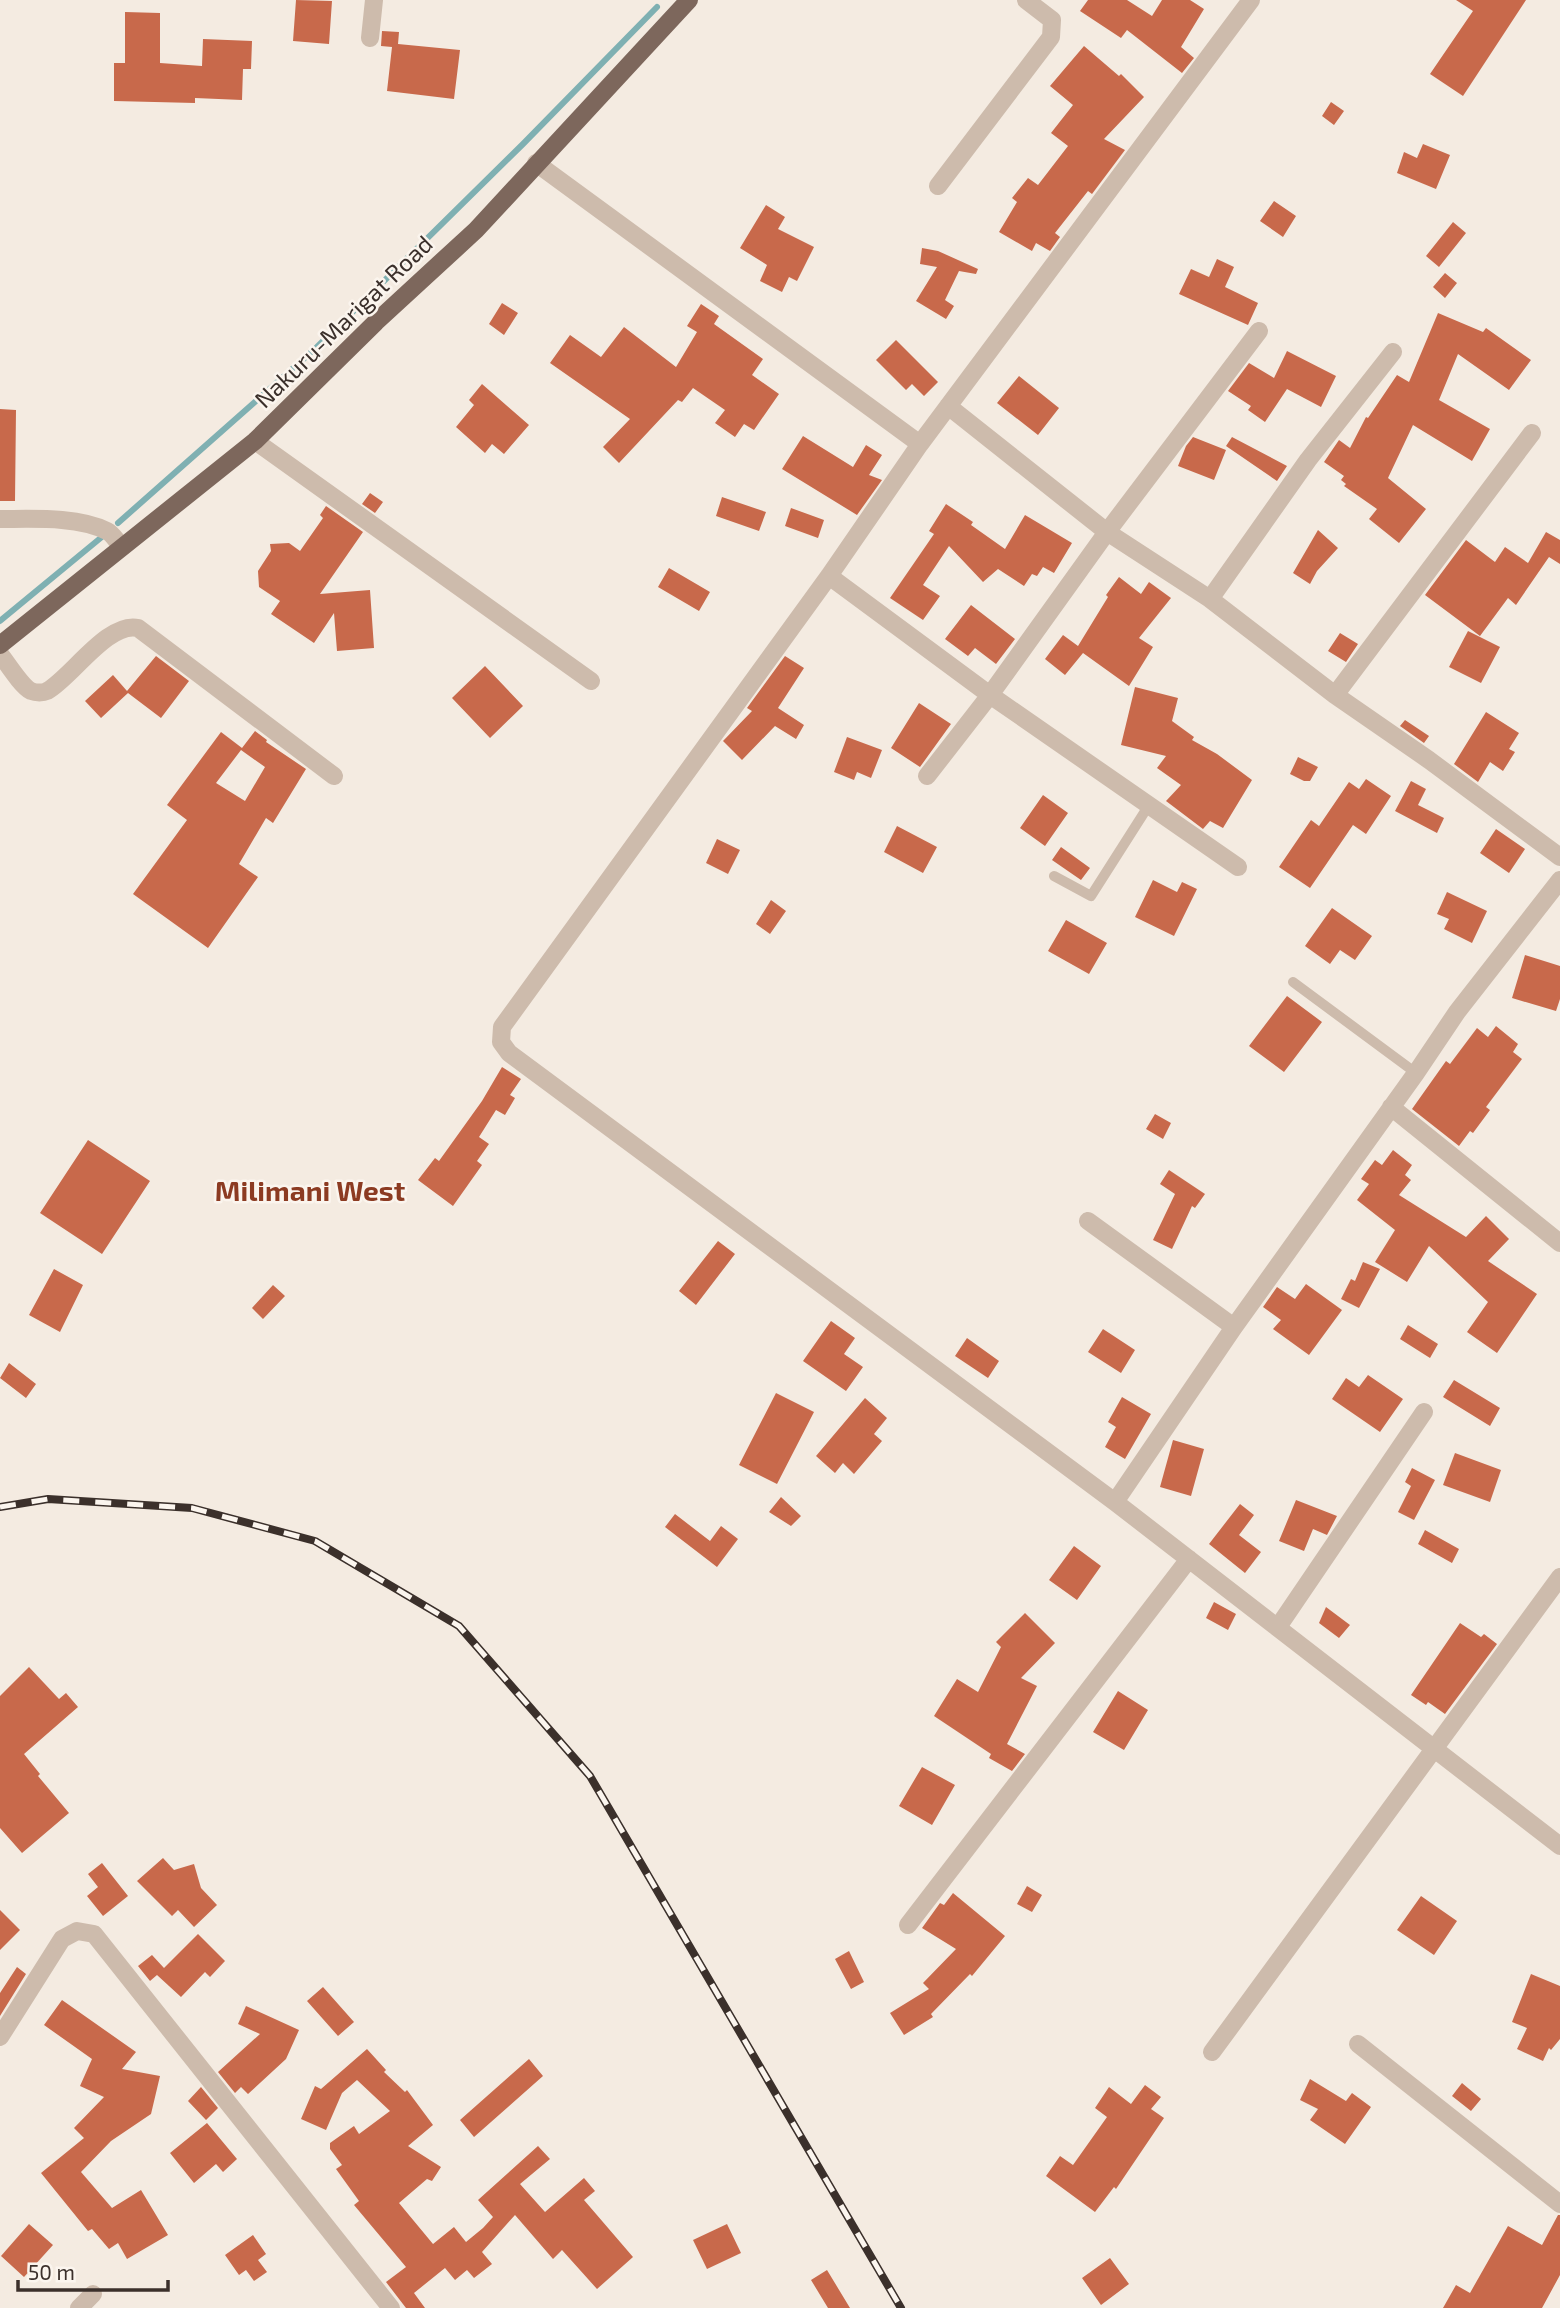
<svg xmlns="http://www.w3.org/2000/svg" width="1560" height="2308" font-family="'Exo 2',sans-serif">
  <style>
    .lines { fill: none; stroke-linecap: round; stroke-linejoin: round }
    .stream { stroke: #7fb0b2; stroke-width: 6 }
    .building { fill: #c8694b; fill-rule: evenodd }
    .lane { stroke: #cdbbac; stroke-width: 10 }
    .street { stroke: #cdbbac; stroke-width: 18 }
    .primary { stroke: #7d675c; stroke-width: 18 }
    .rail-casing { stroke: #3b302b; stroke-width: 8 }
    .rail { stroke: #fbf5ee; stroke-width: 5; stroke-dasharray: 16; stroke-linecap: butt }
    .labels { text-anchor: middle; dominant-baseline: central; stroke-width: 5; stroke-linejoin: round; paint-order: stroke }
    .street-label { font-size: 24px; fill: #3b302b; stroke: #fbf5ee }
    .quarter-label { font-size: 28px; font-weight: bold; fill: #8c3b22; stroke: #fbf5ee }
  </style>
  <rect width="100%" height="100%" fill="#f4ebe1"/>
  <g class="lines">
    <path class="stream" d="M 118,523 L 317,347 L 523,144 L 657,7
      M 0,621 L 103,536"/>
  </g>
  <path class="building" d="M 296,0 L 332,1 L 329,44 L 293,41 Z
    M 1088,0 L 1127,0 L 1152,16 L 1162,0 L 1190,0 L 1204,9 L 1181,47 L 1194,58 L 1182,73 L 1127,30 L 1121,38 L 1080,11 Z
    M 1456,0 L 1526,0 L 1463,96 L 1430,74 L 1473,11 Z
    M 125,12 L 160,13 L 160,63 L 202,66 L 203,39 L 252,41 L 251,69 L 243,69 L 242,100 L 195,98 L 195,103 L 114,101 L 114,63 L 125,63 Z
    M 382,31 L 399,32 L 398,44 L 460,50 L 454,99 L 387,91 L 392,47 L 381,46 Z
    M 1084,46 L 1119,76 L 1121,74 L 1144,97 L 1104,139 L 1125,150 L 1092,194 L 1088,191 L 1055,233 L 1060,237 L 1050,251 L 1036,243 L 1032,251 L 999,232 L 1017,202 L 1012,198 L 1028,178 L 1038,185 L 1068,146 L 1051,133 L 1073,105 L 1050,86 Z
    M 1331,102 L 1344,111 L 1334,125 L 1322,116 Z
    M 1423,144 L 1450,155 L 1436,189 L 1397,173 L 1404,152 L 1417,158 Z
    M 1274,201 L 1296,216 L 1283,237 L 1260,221 Z
    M 766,205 L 785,217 L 778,229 L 814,247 L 797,281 L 789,277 L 782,292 L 760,281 L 767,265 L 740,248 Z
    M 1453,222 L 1466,233 L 1439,267 L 1426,256 Z
    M 922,248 L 938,251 L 978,269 L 976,274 L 959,271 L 945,300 L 954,306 L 946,319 L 916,301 L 937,267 L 920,264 Z
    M 1217,259 L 1234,267 L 1225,287 L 1258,303 L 1248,325 L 1179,294 L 1191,269 L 1209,277 Z
    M 1445,273 L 1457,283 L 1445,298 L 1433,287 Z
    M 502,303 L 518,313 L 504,335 L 489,324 Z
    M 701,304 L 719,316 L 714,324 L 763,359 L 752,375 L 779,394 L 754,430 L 744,424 L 735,437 L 715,423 L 725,410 L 693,388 L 682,402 L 678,400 L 619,463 L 603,447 L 630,419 L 550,363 L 570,335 L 601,357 L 624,327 L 676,367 L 697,332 L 687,326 Z
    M 1438,313 L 1483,332 L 1486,328 L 1531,360 L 1509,390 L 1458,354 L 1439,400 L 1490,429 L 1472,461 L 1413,425 L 1388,478 L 1426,509 L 1399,543 L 1369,519 L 1377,509 L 1344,486 L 1346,484 L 1341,480 L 1344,476 L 1324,462 L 1339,440 L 1350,448 L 1366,417 L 1368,418 L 1397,375 L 1409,382 Z
    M 896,340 L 938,382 L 924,396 L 912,384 L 906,390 L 876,360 Z
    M 1287,351 L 1336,376 L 1321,407 L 1287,389 L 1265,422 L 1248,410 L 1251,406 L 1228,391 L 1249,363 L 1274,378 Z
    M 1019,376 L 1059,408 L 1038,435 L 997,403 Z
    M 482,384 L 529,425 L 504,454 L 492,444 L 485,453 L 456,427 L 474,405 L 469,400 Z
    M 0,409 L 16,410 L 15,501 L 0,501 Z
    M 803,436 L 853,467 L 866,445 L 882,455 L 869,475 L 882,480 L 857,515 L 782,469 Z
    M 1193,437 L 1226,450 L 1214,480 L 1178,466 L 1186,446 Z
    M 1232,437 L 1287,466 L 1277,481 L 1226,446 Z
    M 370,493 L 383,502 L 375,513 L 362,504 Z
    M 722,497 L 766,512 L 759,531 L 716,516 Z
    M 946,504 L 973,522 L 971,525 L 1005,549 L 1025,515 L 1072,543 L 1054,573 L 1043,567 L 1037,576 L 1032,574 L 1024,586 L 998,569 L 983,582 L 949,546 L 923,585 L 940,596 L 923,620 L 890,598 L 934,534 L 929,531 Z
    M 326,506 L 363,532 L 320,594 L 370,590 L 374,648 L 337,651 L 334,613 L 314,643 L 271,614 L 280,601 L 259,587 L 258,571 L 271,551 L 270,544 L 289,543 L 300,551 L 323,518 L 320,515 Z
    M 791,508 L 824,520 L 818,538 L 785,526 Z
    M 1318,530 L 1338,548 L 1317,571 L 1310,584 L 1293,573 Z
    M 1546,532 L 1560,540 L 1560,564 L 1549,557 L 1516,605 L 1508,598 L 1480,636 L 1425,595 L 1466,540 L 1495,562 L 1505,547 L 1528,563 Z
    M 669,568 L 710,592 L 699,611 L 658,587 Z
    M 1119,577 L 1141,594 L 1149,582 L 1171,598 L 1139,638 L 1153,647 L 1129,686 L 1083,653 L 1065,675 L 1045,659 L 1063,635 L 1078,646 L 1108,597 L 1106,595 Z
    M 971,605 L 1015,639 L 996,664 L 975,648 L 968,656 L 945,639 Z
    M 1468,631 L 1500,647 L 1481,683 L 1449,667 Z
    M 1340,633 L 1358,644 L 1346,662 L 1328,651 Z
    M 156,656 L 189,681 L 161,718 L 128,693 L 101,718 L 85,701 L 113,675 L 127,691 Z
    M 785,656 L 804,668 L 778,708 L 804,725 L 796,739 L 775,726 L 742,760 L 723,741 L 752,711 L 747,708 Z
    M 485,666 L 523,706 L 490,738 L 452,698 Z
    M 1135,687 L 1178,698 L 1172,721 L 1194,737 L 1192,740 L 1217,754 L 1252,780 L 1223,828 L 1210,821 L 1203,829 L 1166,801 L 1181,785 L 1157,768 L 1166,756 L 1121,745 Z
    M 919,703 L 951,724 L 920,767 L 891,748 Z
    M 1486,712 L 1519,733 L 1509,749 L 1515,752 L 1503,771 L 1490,762 L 1478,782 L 1454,764 Z
    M 1405,720 L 1429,736 L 1424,743 L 1400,726 Z
    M 255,731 L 267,740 L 266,742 L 306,769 L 273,823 L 266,818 L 239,864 L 258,877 L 208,948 L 133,894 L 187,820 L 167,805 L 221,732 L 242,748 ZM 241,750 L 265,767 L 245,801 L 216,783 Z
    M 847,737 L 882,750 L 871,778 L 857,772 L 854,780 L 834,772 Z
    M 1298,757 L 1318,767 L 1310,781 L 1304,781 L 1290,774 Z
    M 1366,779 L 1391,796 L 1366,834 L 1353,825 L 1310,888 L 1279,867 L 1311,820 L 1319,826 L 1349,782 L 1359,789 Z
    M 1411,781 L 1426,789 L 1418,805 L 1444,818 L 1437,833 L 1395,811 Z
    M 1043,795 L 1068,813 L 1045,846 L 1020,828 Z
    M 897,826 L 937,847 L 923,873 L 884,852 Z
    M 1496,829 L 1525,849 L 1509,873 L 1480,853 Z
    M 717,839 L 740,850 L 728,874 L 706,863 Z
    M 1061,847 L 1090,868 L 1081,880 L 1052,860 Z
    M 1153,880 L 1177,892 L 1182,882 L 1197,889 L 1174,936 L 1135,917 Z
    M 1447,892 L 1487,911 L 1472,943 L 1444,929 L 1449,919 L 1437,914 Z
    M 771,900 L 786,911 L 770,934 L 756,924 Z
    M 1332,908 L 1372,936 L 1355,960 L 1340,950 L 1330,964 L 1305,946 Z
    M 1066,920 L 1107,943 L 1089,974 L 1048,951 Z
    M 1525,955 L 1560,966 L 1560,999 L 1556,1011 L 1512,998 Z
    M 1287,996 L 1322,1022 L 1284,1072 L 1249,1046 Z
    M 1496,1026 L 1518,1044 L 1513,1052 L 1522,1059 L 1486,1107 L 1490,1110 L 1473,1133 L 1470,1131 L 1459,1146 L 1412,1109 L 1446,1061 L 1450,1064 L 1477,1028 L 1488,1037 Z
    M 502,1067 L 521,1079 L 510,1095 L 515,1098 L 505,1115 L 496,1110 L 479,1137 L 489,1144 L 477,1161 L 482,1165 L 453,1206 L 418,1180 L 435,1158 L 439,1161 L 482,1101 Z
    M 1155,1114 L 1171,1123 L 1163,1139 L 1146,1129 Z
    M 88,1140 L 150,1181 L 102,1254 L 40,1213 Z
    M 1393,1150 L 1412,1165 L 1405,1175 L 1411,1180 L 1399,1195 L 1466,1237 L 1486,1216 L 1509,1239 L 1488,1261 L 1537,1294 L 1497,1353 L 1467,1332 L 1488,1302 L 1429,1246 L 1407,1282 L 1375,1262 L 1395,1230 L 1357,1200 L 1369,1184 L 1361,1179 L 1375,1160 L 1382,1165 Z
    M 1169,1170 L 1205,1194 L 1195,1208 L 1192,1206 L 1172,1249 L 1153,1240 L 1175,1194 L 1160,1184 Z
    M 718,1241 L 735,1254 L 696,1305 L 679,1291 Z
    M 1363,1262 L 1380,1269 L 1359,1308 L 1341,1299 L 1351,1279 L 1355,1281 Z
    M 54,1269 L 83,1285 L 60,1332 L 29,1315 Z
    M 1306,1284 L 1342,1310 L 1309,1355 L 1273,1329 L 1281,1320 L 1263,1307 L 1277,1287 L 1295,1299 Z
    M 273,1285 L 285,1296 L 263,1319 L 252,1308 Z
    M 831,1321 L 855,1338 L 844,1354 L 863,1367 L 846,1391 L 803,1361 Z
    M 1408,1325 L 1438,1344 L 1430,1358 L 1400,1339 Z
    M 1103,1329 L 1135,1350 L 1121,1373 L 1088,1352 Z
    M 967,1338 L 999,1361 L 988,1378 L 955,1356 Z
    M 9,1363 L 36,1384 L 26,1398 L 0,1378 Z
    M 1368,1375 L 1403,1399 L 1380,1432 L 1332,1399 L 1346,1378 L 1359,1387 Z
    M 1454,1380 L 1500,1408 L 1490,1426 L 1443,1397 Z
    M 776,1393 L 814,1412 L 777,1484 L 739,1465 Z
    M 1122,1397 L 1151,1414 L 1125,1459 L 1105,1447 L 1116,1427 L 1108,1422 Z
    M 865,1398 L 887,1418 L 874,1434 L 882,1441 L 854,1474 L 843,1463 L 835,1473 L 816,1456 Z
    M 1173,1440 L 1204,1449 L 1191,1496 L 1160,1487 Z
    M 1455,1453 L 1501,1470 L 1490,1502 L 1443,1485 Z
    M 1412,1468 L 1435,1480 L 1414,1520 L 1398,1512 L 1411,1486 L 1405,1482 Z
    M 781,1497 L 801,1516 L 791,1526 L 769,1512 Z
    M 1296,1500 L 1337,1516 L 1327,1535 L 1313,1529 L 1304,1551 L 1279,1541 Z
    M 1240,1504 L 1254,1515 L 1239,1535 L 1261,1552 L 1245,1573 L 1209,1544 Z
    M 675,1514 L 710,1541 L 721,1526 L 738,1539 L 717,1567 L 665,1527 Z
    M 1425,1530 L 1459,1549 L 1452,1563 L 1418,1544 Z
    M 1074,1546 L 1101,1566 L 1077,1600 L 1049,1580 Z
    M 1214,1602 L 1236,1614 L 1228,1630 L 1206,1618 Z
    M 1326,1607 L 1350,1625 L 1339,1638 L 1319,1623 Z
    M 1025,1613 L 1055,1643 L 1021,1678 L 1037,1686 L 1007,1744 L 1025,1754 L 1012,1771 L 989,1758 L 991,1754 L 934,1716 L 957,1679 L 978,1692 L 1001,1647 L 996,1642 Z
    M 1460,1623 L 1481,1637 L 1484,1634 L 1497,1644 L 1445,1714 L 1428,1702 L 1426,1705 L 1411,1695 Z
    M 29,1667 L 59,1699 L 66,1693 L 78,1707 L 24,1754 L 40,1774 L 38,1776 L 69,1813 L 22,1853 L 0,1828 L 0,1696 Z
    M 1118,1691 L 1148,1710 L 1124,1750 L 1093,1732 Z
    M 922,1767 L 955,1785 L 932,1825 L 899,1806 Z
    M 163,1858 L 174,1870 L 194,1864 L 201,1888 L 217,1905 L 194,1927 L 178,1910 L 172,1916 L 137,1881 Z
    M 102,1863 L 128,1896 L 103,1916 L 87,1896 L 98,1887 L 88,1874 Z
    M 1027,1886 L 1042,1895 L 1032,1912 L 1017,1904 Z
    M 953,1893 L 1005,1936 L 972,1976 L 970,1974 L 931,2014 L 933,2017 L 904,2035 L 890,2013 L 929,1989 L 923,1983 L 956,1949 L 922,1928 L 940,1903 L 944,1905 Z
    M 1421,1896 L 1457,1921 L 1434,1955 L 1397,1930 Z
    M 0,1910 L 20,1930 L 0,1950 Z
    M 198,1934 L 225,1961 L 210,1977 L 205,1972 L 181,1997 L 157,1975 L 150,1981 L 138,1966 L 152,1955 L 164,1968 Z
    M 849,1951 L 864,1982 L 851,1989 L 835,1959 Z
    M 17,1967 L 26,1974 L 0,2016 L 0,1993 Z
    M 1531,1974 L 1560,1986 L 1560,2039 L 1551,2050 L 1549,2048 L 1543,2061 L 1517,2049 L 1527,2028 L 1512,2022 Z
    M 323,1987 L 354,2022 L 338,2036 L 307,2001 Z
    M 62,2000 L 136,2052 L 122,2069 L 160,2076 L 151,2114 L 111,2141 L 81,2172 L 112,2208 L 141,2190 L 168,2235 L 127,2259 L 118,2243 L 109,2249 L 92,2229 L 88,2231 L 41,2173 L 84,2138 L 74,2128 L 104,2097 L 80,2086 L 92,2059 L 44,2025 Z
    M 246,2006 L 299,2030 L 286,2059 L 248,2094 L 241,2087 L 235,2093 L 218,2072 L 260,2034 L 238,2024 Z
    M 367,2049 L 386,2070 L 384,2072 L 405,2092 L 407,2090 L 433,2125 L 408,2146 L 441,2167 L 432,2181 L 427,2179 L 399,2203 L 433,2244 L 454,2227 L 466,2242 L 483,2228 L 493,2217 L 478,2200 L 538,2146 L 550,2159 L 520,2184 L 545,2212 L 584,2178 L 595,2191 L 584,2200 L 633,2257 L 597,2289 L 562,2250 L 553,2259 L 515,2215 L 482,2252 L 492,2264 L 474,2278 L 467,2270 L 455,2280 L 445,2268 L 414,2293 L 425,2308 L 406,2308 L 386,2282 L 406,2267 L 354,2205 L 359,2201 L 336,2169 L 342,2165 L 330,2149 L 330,2143 L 354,2126 L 359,2134 L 390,2111 L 357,2080 L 342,2093 L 326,2130 L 301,2119 L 315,2086 L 321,2089 Z
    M 529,2059 L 543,2076 L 474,2137 L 460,2120 Z
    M 1310,2079 L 1346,2101 L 1352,2093 L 1371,2107 L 1345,2144 L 1310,2120 L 1318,2109 L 1300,2100 Z
    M 1462,2083 L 1481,2099 L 1471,2111 L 1452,2096 Z
    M 1145,2085 L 1161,2097 L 1151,2109 L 1164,2118 L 1116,2189 L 1114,2187 L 1095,2212 L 1046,2176 L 1060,2156 L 1073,2165 L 1107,2117 L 1095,2108 L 1109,2087 L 1131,2104 Z
    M 201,2087 L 218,2108 L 206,2120 L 188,2101 Z
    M 207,2123 L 237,2159 L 223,2172 L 216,2164 L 194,2183 L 170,2153 Z
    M 1558,2215 L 1560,2215 L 1560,2275 L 1542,2308 L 1443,2308 L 1456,2285 L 1470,2293 L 1508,2226 L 1542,2245 Z
    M 29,2224 L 53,2245 L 24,2277 L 1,2256 Z
    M 727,2224 L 741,2253 L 707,2269 L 693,2240 Z
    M 253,2235 L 266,2254 L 258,2260 L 267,2272 L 254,2281 L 246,2270 L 239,2275 L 225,2255 Z
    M 1110,2258 L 1129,2284 L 1101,2305 L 1082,2278 Z
    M 827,2270 L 850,2308 L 828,2308 L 811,2280 Z"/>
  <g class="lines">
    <path class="lane" d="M 1054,876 L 1091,896 L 1149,805
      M 1293,982 L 1416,1073"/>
    <path class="street" d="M 1251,0 L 920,444 L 829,576 L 502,1027 L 501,1042 L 509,1053 L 1115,1502 L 1560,1846
      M 370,38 L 374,0
      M 536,163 L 920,444
      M 938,186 L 1051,37 L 1052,20 L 1026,0
      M 1393,352 L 1308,460 L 1210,599 L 1335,695 L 1429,760 L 1560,857
      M 948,406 L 1107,532 L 1259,331
      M 255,441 L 591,681
      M 0,519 C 31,519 78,516 107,531 C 113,534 117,542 122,547
      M 829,576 L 990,695 L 1107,532 L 1210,599
      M 0,654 C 7,663 22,687 31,691 C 36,693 43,693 47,691 C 71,678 108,621 138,628 L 334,776
      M 1335,695 L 1532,433
      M 927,776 L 990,695 L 1238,867
      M 1391,1107 L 1560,1243
      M 1088,1221 L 1234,1327
      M 1115,1502 L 1234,1327 L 1416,1073 L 1457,1012 L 1560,880
      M 1278,1627 L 1424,1412
      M 908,1925 L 1189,1559
      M 0,2037 L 62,1939 L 77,1931 L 94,1934 L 391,2308
      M 1358,2044 L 1560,2204
      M 1212,2052 L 1560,1577
      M 79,2308 L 93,2294"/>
    <path class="primary" d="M 0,645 L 255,441 L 376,322 L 476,230 L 689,0"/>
    <g class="rail-casing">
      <path id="rail" d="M 0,1507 L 48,1499 L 192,1508 L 315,1541 L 459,1626 L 590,1776 L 901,2308"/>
    </g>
    <use href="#rail" class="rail"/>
  </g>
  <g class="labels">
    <g class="street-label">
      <text transform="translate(343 321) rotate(-44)">Nakuru-Marigat Road</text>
    </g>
    <g class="quarter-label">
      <text x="310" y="1190">Milimani West</text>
    </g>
  </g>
  <path d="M18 2280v10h150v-10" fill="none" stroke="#3b302b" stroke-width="3.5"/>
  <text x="28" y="2280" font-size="21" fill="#3b302b" stroke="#fbf5ee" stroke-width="5" paint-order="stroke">50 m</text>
</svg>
